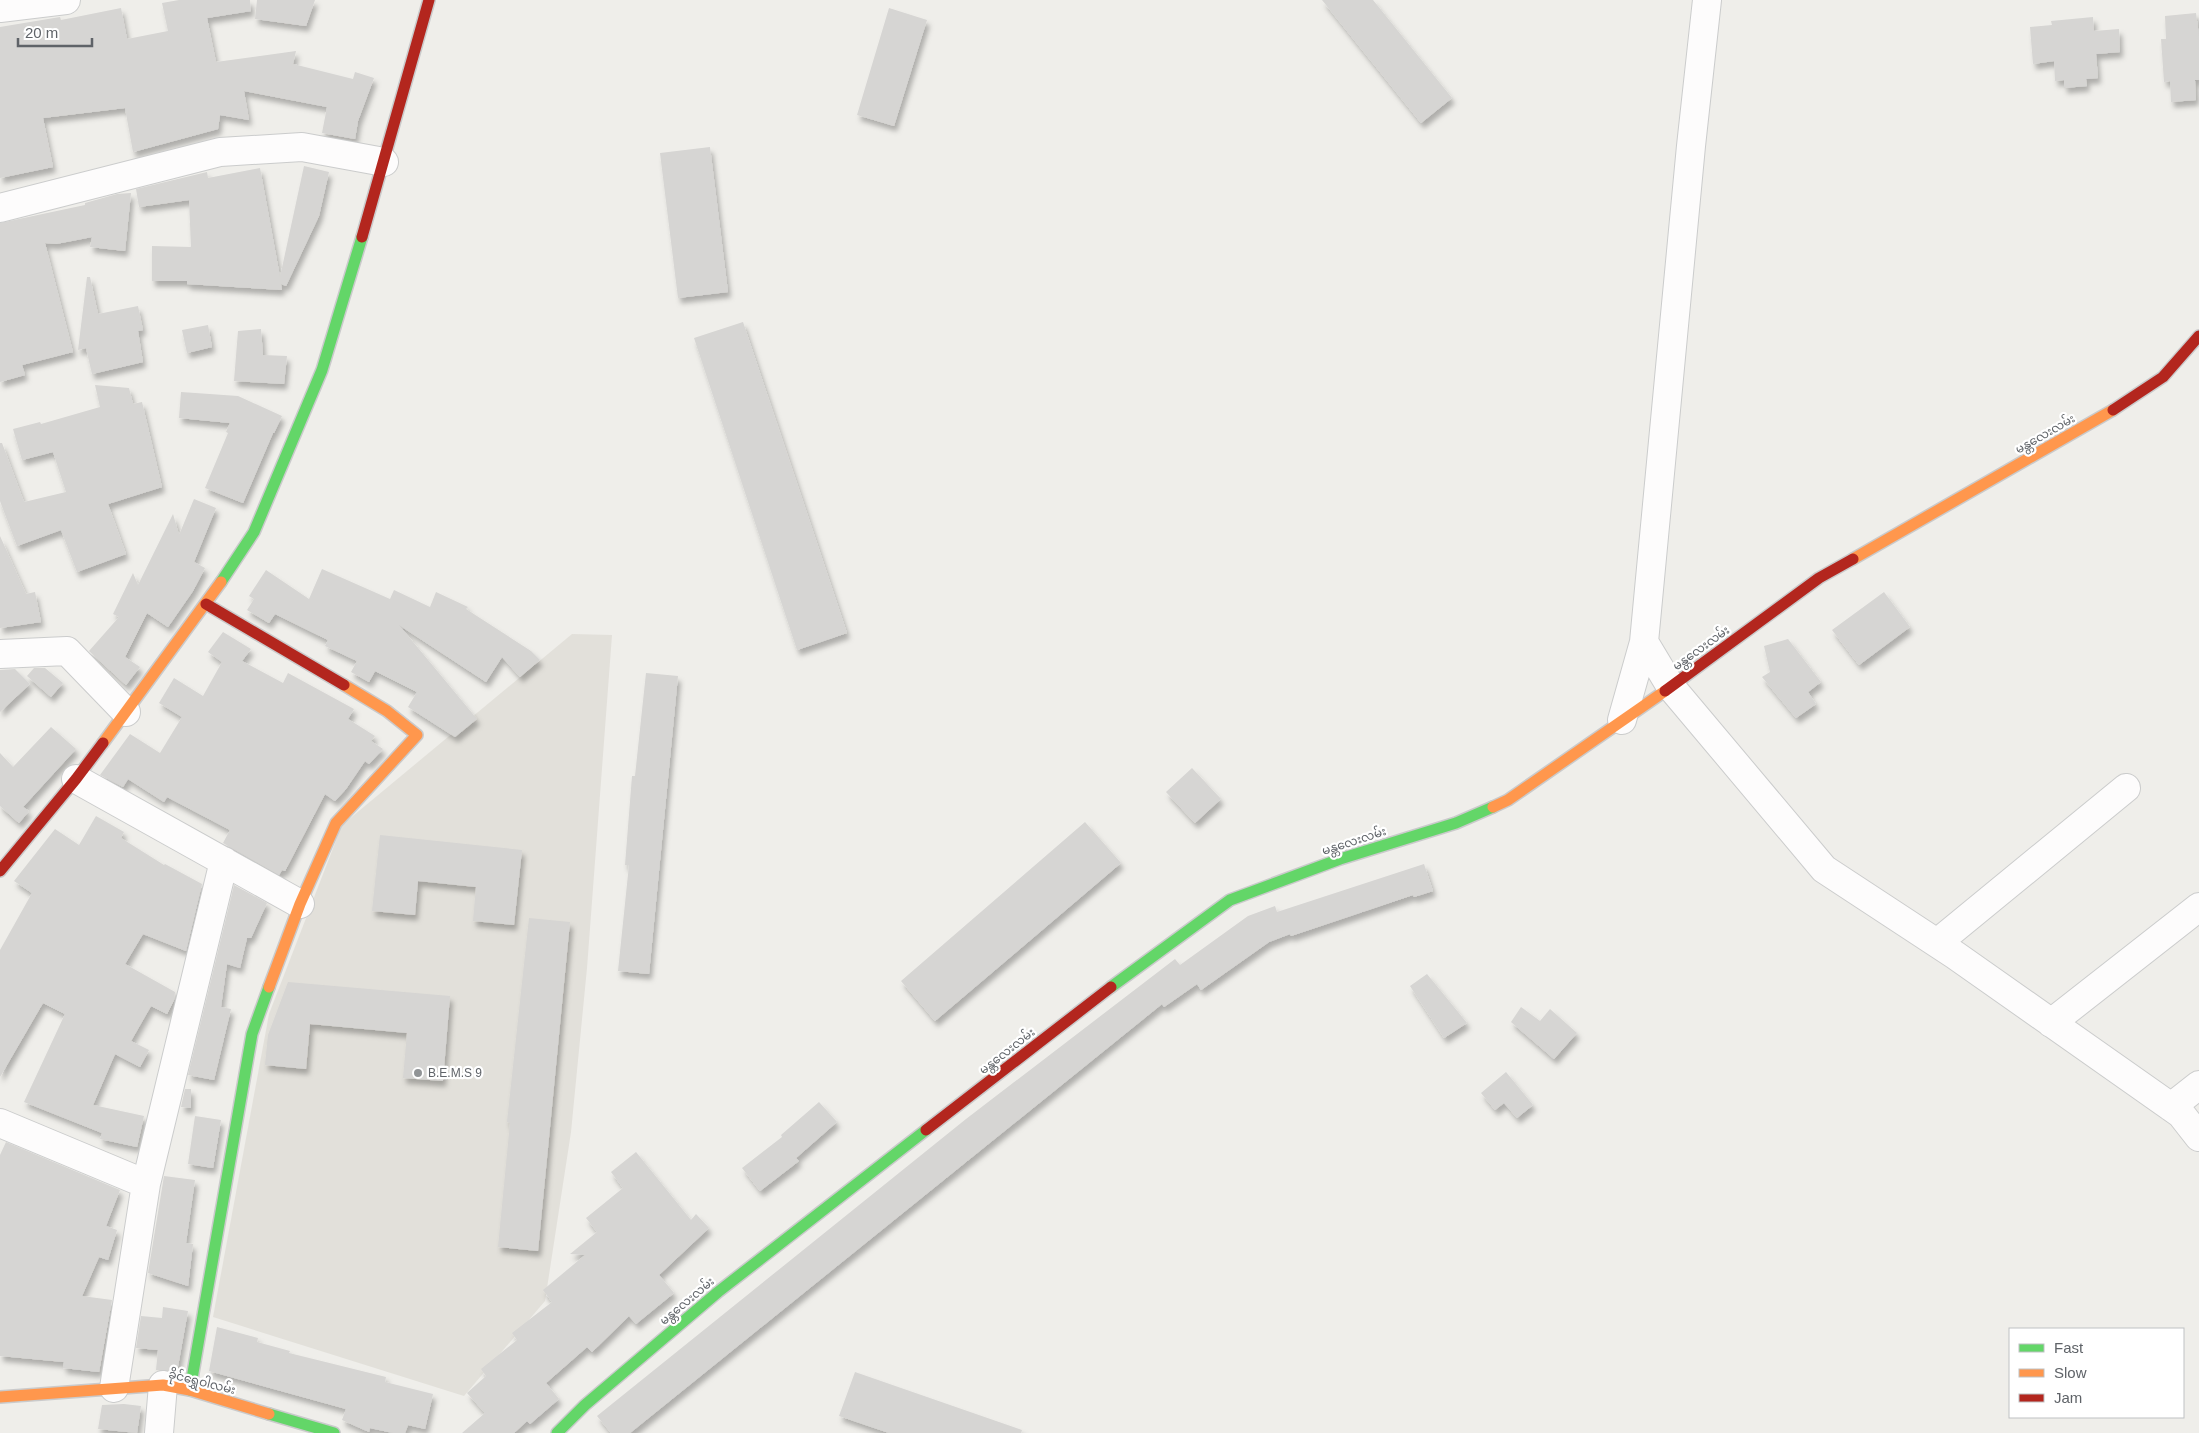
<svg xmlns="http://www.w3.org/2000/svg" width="2199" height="1433" font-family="Arial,'Noto Sans Myanmar',sans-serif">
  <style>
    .education { fill: #e2e0da }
    .building { fill: #d6d5d3; filter: url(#shadow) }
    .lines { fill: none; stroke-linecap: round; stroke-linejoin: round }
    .street-casing { stroke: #cbcccc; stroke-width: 30 }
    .fast-casing { stroke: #cacacb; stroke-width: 14 }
    .slow-casing { stroke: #cacacb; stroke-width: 14 }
    .jam-casing { stroke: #cacacb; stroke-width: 14 }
    .street { stroke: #fdfcfc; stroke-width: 28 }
    .fast { stroke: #63d668; stroke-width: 11 }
    .slow { stroke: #ff974d; stroke-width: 11 }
    .jam { stroke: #b3261e; stroke-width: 11 }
    .poi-dot { fill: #919496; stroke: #fff; stroke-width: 2 }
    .labels { text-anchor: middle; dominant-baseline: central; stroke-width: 4.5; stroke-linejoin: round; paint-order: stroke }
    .street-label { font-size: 12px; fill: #5f6368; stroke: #fff }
    .poi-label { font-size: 12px; fill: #5f6368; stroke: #fff; text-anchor: start }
  </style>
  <defs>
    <filter id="shadow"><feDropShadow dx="3" dy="5.5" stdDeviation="2.5" flood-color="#0004"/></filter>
  </defs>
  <rect width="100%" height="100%" fill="#efeeea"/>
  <path class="education" d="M 572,634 L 612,635 L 587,968 L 571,1132 L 545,1301 L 464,1396 L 213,1317 L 269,1014 L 342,825 Z"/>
  <path class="building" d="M 179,0 L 250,0 L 251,11 L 207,18 L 216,62 L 296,51 L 293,64 L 353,79 L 355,72 L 374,78 L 358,121 L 355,139 L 322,133 L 327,107 L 244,91 L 249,120 L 220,115 L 218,129 L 133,152 L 125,108 L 43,118 L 53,167 L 0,178 L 0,27 L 60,17 L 61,20 L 121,8 L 127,39 L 168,31 L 162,3 Z
    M 257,0 L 315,0 L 306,26 L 255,19 Z
    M 1322,0 L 1373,0 L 1452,98 L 1421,123 Z
    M 889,8 L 927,20 L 894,126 L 857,115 Z
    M 2196,13 L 2199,36 L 2199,80 L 2195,80 L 2196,100 L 2171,102 L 2170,81 L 2164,82 L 2161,39 L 2166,39 L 2165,16 Z
    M 2093,17 L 2094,31 L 2119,29 L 2120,52 L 2096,54 L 2098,78 L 2086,79 L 2087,86 L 2064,88 L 2064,80 L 2055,81 L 2054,61 L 2033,64 L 2030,27 L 2052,25 L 2051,21 Z
    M 710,147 L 728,292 L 678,298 L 660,153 Z
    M 304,166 L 329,172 L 319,216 L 286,286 L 281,284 L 282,290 L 187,284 L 187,281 L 152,281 L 152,246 L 191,247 L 189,200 L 139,207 L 136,189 L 207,172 L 208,178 L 260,168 L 280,277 Z
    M 131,193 L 125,251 L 90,247 L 92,237 L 56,244 L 45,243 L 73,352 L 22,365 L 25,375 L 0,382 L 0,223 L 85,205 L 85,203 L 117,194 Z
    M 87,277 L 90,277 L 98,314 L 138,306 L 143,330 L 138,331 L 143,362 L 92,374 L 86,348 L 78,350 Z
    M 743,322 L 847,633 L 797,650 L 694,338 Z
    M 208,325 L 212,347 L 187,353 L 182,330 Z
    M 261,329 L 263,355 L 287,356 L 284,384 L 234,381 L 238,331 Z
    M 95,385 L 129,388 L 133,404 L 142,402 L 162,487 L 108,504 L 126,554 L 77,572 L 61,530 L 17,546 L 0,501 L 0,443 L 2,443 L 24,502 L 66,492 L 53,452 L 22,460 L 13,429 L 40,422 L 41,424 L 100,407 Z
    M 181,392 L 238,396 L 282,416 L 274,433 L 273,433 L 243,503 L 205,488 L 228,433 L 226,432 L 230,423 L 179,418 Z
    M 194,499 L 216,508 L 194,562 L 205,568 L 193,591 L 168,627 L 147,613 L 125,657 L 140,667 L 126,685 L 89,651 L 119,617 L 113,614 L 133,573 L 138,585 L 173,514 L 179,535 Z
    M 0,536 L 26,594 L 35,592 L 41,622 L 0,628 Z
    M 322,569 L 390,599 L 394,590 L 430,607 L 436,592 L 468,607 L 466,609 L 531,651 L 540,660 L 520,677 L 502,657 L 486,682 L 399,625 L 477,719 L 455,737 L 408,707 L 417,692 L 375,671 L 369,682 L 351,672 L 357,661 L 325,646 L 328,640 L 275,614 L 269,623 L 247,610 L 254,599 L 249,596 L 266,570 L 309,599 Z
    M 1884,592 L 1910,627 L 1859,665 L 1832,630 Z
    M 223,632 L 251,649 L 242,661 L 283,683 L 288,673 L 354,709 L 348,719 L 375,736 L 371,741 L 383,749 L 369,764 L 365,761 L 346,789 L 335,801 L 325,794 L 285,871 L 282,870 L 279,875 L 223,843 L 230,830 L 167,797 L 164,802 L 128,779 L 123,787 L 100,775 L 130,734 L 160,753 L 182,717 L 159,703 L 174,678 L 203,696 L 222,662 L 208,652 Z
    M 1788,639 L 1821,682 L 1808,692 L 1816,704 L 1796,718 L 1762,677 L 1770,672 L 1764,646 Z
    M 34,668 L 45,668 L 63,683 L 51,697 L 27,676 Z
    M 15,669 L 30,684 L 0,712 L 0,670 Z
    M 646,673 L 678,676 L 649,974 L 618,971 L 629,865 L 625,865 L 632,776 L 635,776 Z
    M 51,727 L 76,749 L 23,807 L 29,811 L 19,823 L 0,806 L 0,753 L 13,767 Z
    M 1192,768 L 1221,799 L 1195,823 L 1166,792 Z
    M 96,816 L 124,832 L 121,838 L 164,865 L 165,864 L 202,884 L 186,951 L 143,934 L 125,964 L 175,992 L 174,1000 L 167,1014 L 151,1006 L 131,1041 L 149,1050 L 140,1067 L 115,1054 L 93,1105 L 144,1116 L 137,1147 L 100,1139 L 102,1133 L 24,1102 L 65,1014 L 43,1003 L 0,1077 L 0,950 L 32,893 L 14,881 L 55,829 L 79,845 Z
    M 1085,822 L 1121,863 L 935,1021 L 901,981 Z
    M 380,835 L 522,850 L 514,925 L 473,921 L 476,887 L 418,881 L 415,915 L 372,911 Z
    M 1424,864 L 1433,891 L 1414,897 L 1413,895 L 1291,936 L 1290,934 L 1269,942 L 1201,990 L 1197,984 L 1164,1007 L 1162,1004 L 630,1433 L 611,1433 L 597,1416 L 966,1119 L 1175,959 L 1180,965 L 1248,916 L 1275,906 L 1277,912 Z
    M 234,885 L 267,903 L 251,938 L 247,938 L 240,968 L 227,964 L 221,1007 L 231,1009 L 214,1080 L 188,1075 Z
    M 529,918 L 570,922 L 538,1251 L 498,1247 L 510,1123 L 507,1122 Z
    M 1427,974 L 1467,1023 L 1444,1038 L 1410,986 Z
    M 288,982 L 450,996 L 443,1081 L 403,1078 L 407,1033 L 310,1024 L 306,1069 L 265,1065 L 268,1035 Z
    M 1521,1007 L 1540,1021 L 1550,1009 L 1577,1033 L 1554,1059 L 1511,1022 Z
    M 1506,1072 L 1533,1105 L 1517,1118 L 1504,1103 L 1495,1110 L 1481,1093 Z
    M 185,1089 L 191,1089 L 191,1108 L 181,1107 Z
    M 819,1102 L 837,1122 L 796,1158 L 799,1161 L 760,1191 L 742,1168 L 782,1137 L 781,1135 Z
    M 195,1116 L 221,1120 L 213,1168 L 188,1164 Z
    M 6,1142 L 120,1190 L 106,1226 L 117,1230 L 108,1260 L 99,1257 L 82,1296 L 112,1300 L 99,1372 L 63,1368 L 64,1362 L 0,1356 L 0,1155 Z
    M 636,1152 L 691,1220 L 696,1214 L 709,1228 L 659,1275 L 674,1293 L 636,1324 L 629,1316 L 592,1352 L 587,1347 L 546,1383 L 559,1399 L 530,1424 L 527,1421 L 514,1433 L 462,1433 L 485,1413 L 467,1393 L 486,1376 L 481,1369 L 517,1340 L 512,1333 L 552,1302 L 543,1290 L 585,1255 L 570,1254 L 597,1232 L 586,1218 L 623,1188 L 611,1172 Z
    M 164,1176 L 195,1180 L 186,1243 L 193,1244 L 188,1286 L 148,1273 Z
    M 163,1307 L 188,1311 L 177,1372 L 156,1370 L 158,1350 L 136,1348 L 141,1316 L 162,1318 Z
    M 217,1327 L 258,1338 L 257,1342 L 290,1351 L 289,1353 L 386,1377 L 385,1382 L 433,1394 L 425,1429 L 408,1425 L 405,1433 L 393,1433 L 370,1428 L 369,1432 L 342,1420 L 346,1409 L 209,1371 Z
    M 855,1372 L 1022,1430 L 1021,1433 L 889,1433 L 839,1416 Z
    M 124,1404 L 141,1406 L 137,1433 L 98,1429 L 102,1405 Z"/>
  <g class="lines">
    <g class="street-casing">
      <path id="street" d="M 0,8 L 66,0
        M 0,208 L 220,152 L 302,147 L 384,162
        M 1644,642 L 1671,687 L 1824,869 L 1955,955 L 2181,1114 L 2199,1137
        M 0,654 L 67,651 L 126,712
        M 1622,720 L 1644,642 L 1691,146 L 1707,0
        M 76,779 L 300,904
        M 1937,943 L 2126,788
        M 2051,1023 L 2199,907
        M 2171,1107 L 2199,1085
        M 0,1123 L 146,1184
        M 114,1388 L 146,1184 L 224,861
        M 159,1433 L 163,1385"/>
    </g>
    <g class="fast-casing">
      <path id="fast" d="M 221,582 L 254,532 L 322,370 L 362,237
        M 1111,987 L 1230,900 L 1340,859 L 1456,823 L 1493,807
        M 190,1390 L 252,1034 L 269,987
        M 269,1414 L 334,1433
        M 557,1433 L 585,1405 L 718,1292 L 926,1130"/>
    </g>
    <g class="slow-casing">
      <path id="slow" d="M 1853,559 L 2113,410
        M 103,743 L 221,582
        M 1493,807 L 1508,800 L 1665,691
        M 269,987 L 300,904 L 336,823 L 417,735 L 387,711 L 344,685
        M 0,1397 L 163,1385 L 190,1390 L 269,1414"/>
    </g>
    <g class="jam-casing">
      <path id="jam" d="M 362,237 L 429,0
        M 2113,410 L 2163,377 L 2199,336
        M 206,604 L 344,685
        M 1665,691 L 1819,578 L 1853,559
        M 0,871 L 76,779 L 103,743
        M 926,1130 L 1111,987"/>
    </g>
    <use href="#street" class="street"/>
    <use href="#fast" class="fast"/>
    <use href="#slow" class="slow"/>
    <use href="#jam" class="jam"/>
  </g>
  <circle class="poi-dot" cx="418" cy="1073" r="5"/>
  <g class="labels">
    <g class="street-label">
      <text transform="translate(2045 434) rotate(-30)">မန္တလေးလမ်း</text>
      <text transform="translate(1701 648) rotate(-36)">မန္တလေးလမ်း</text>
      <text transform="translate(1354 841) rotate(-18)">မန္တလေးလမ်း</text>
      <text transform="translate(1007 1051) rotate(-38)">မန္တလေးလမ်း</text>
      <text transform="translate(687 1301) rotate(-40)">မန္တလေးလမ်း</text>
      <text transform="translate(202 1382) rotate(14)">ခိုင်ရွှေဝါလမ်း</text>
    </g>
    <g class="poi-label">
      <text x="428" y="1073">B.E.M.S 9</text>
    </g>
  </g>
  <rect x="2009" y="1328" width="175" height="90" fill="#ffffff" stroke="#bfc1c3"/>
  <rect x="2019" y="1344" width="25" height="8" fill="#63d668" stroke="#bfc1c3"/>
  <text x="2054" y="1353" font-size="15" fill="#5f6368">Fast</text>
  <rect x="2019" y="1369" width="25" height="8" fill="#ff974d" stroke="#bfc1c3"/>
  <text x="2054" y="1378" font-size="15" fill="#5f6368">Slow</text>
  <rect x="2019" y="1394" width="25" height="8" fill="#b3261e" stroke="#bfc1c3"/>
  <text x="2054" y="1403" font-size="15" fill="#5f6368">Jam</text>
  <path d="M18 38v8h74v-8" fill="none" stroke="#5f6368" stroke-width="2.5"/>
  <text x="25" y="38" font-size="15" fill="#5f6368" stroke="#ffffff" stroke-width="4" paint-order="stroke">20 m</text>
</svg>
